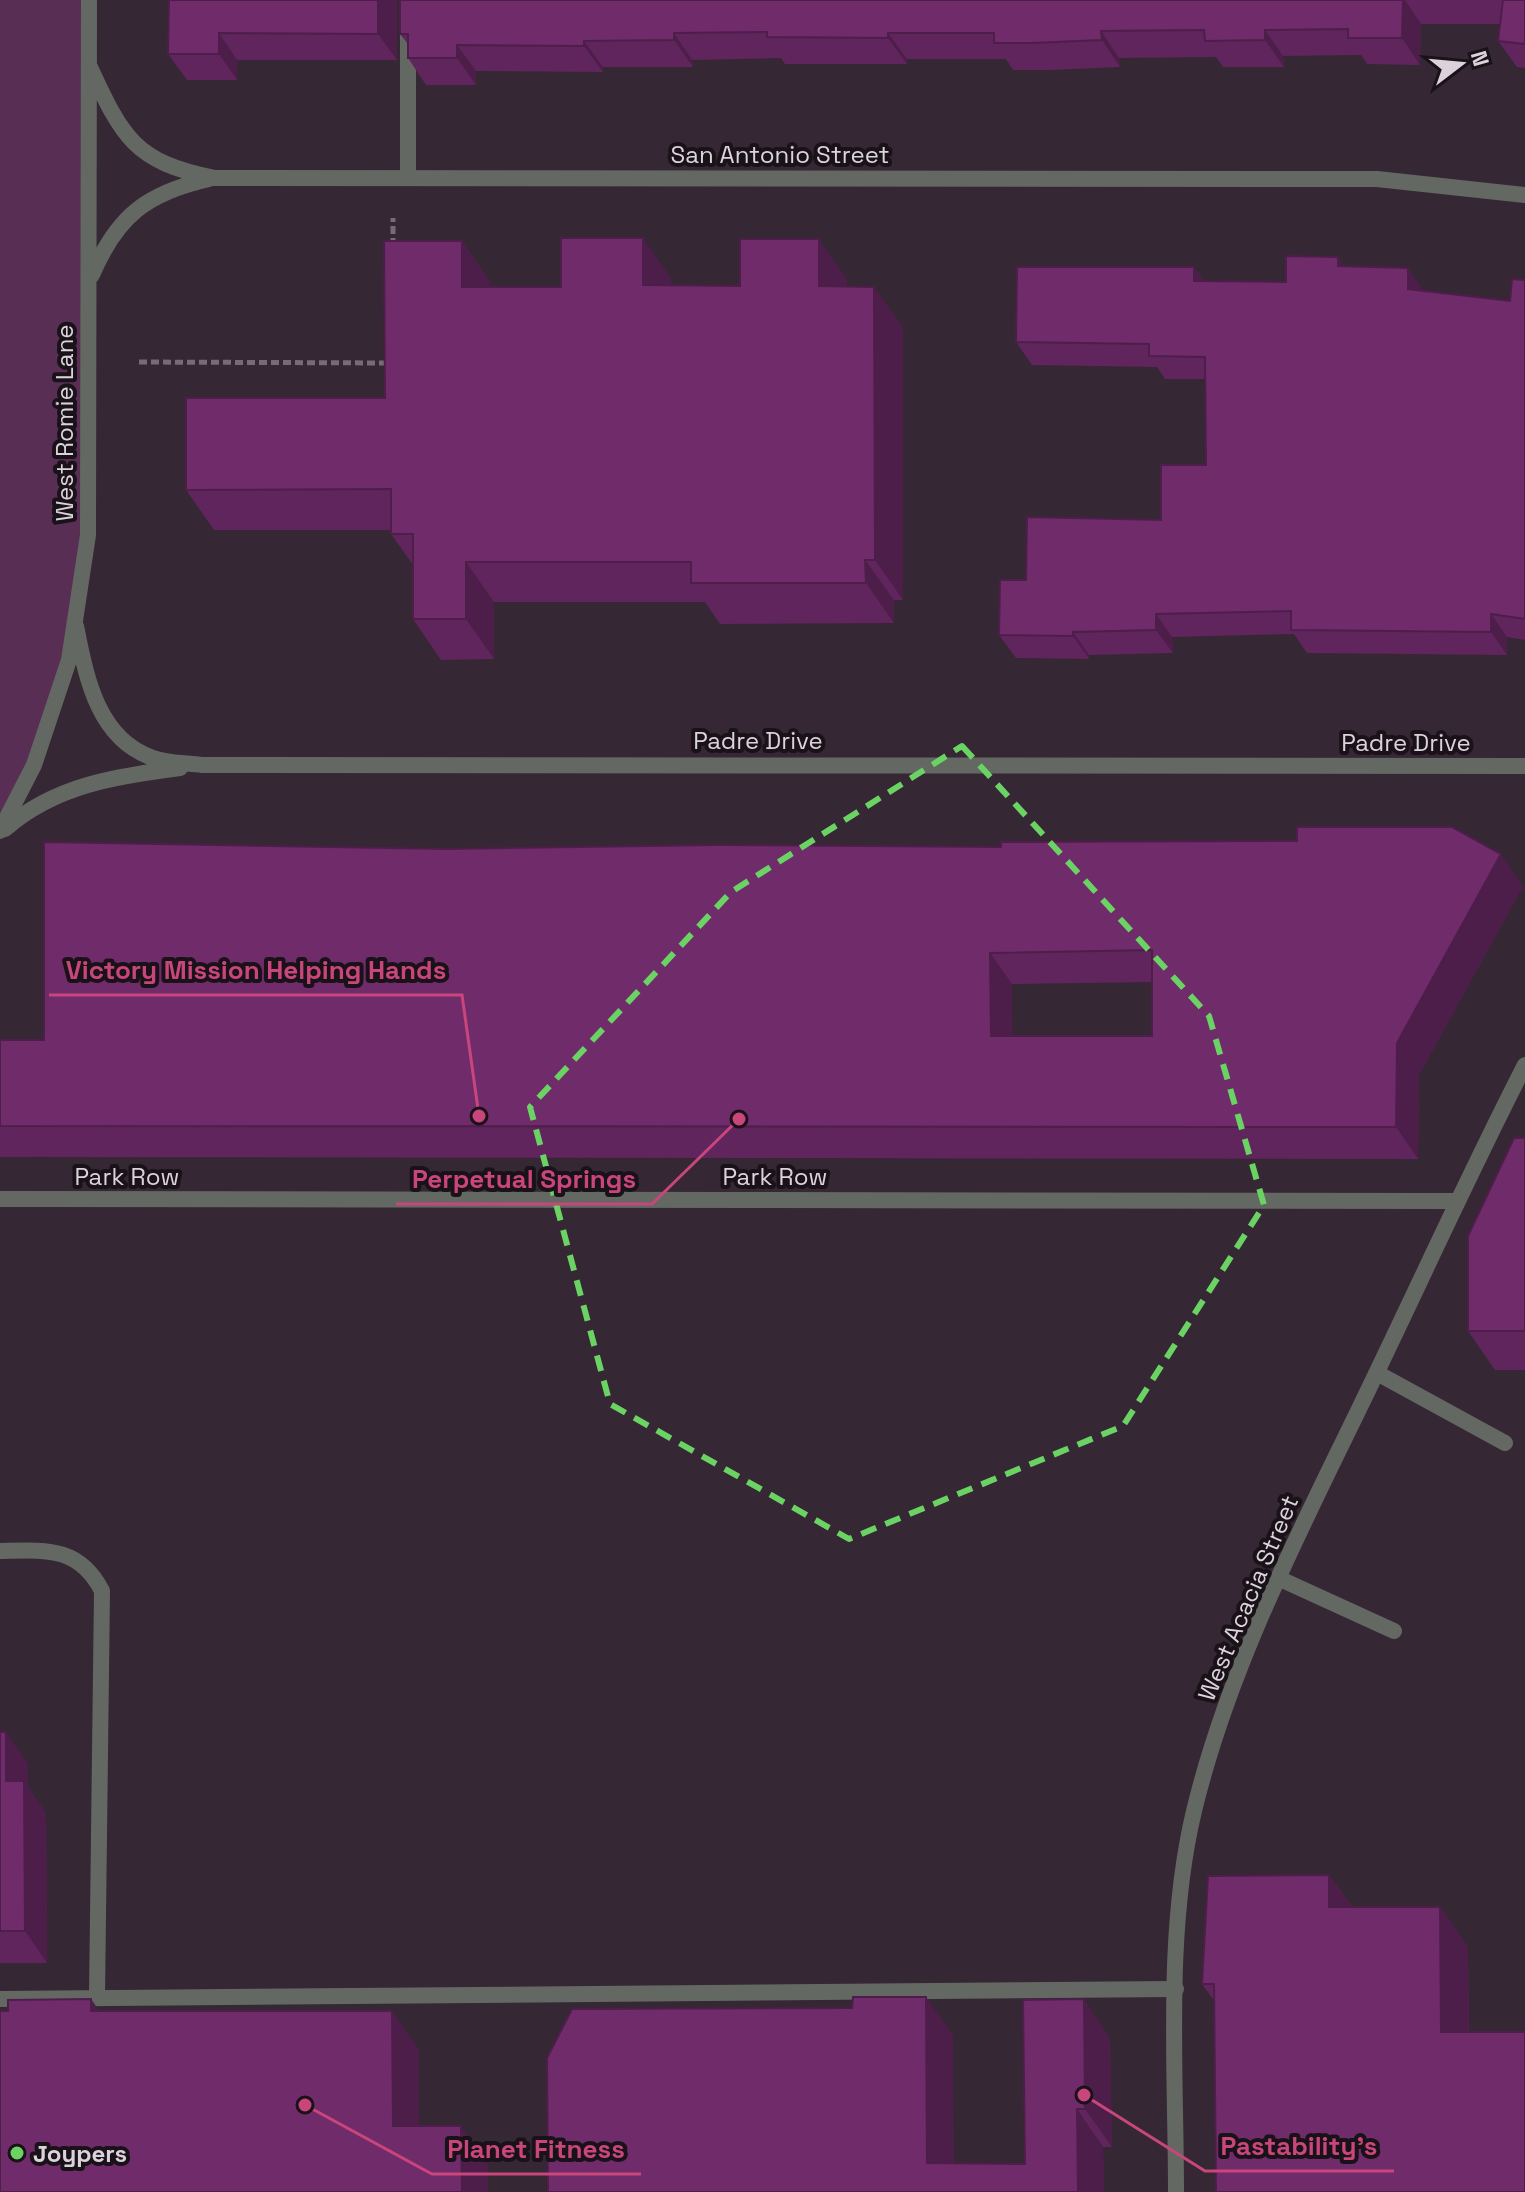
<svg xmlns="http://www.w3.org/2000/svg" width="1525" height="2192" font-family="'Space Grotesk',sans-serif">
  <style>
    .green { fill: #592e55 }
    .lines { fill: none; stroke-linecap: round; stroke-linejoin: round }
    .path { stroke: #786b76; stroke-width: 5; stroke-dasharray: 8 4; stroke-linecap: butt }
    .service { stroke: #636962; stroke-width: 16 }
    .minor { stroke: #636962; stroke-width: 16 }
    .tertiary { stroke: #636962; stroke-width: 16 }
    .wall { fill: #60255c; fill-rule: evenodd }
    .shaded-wall { fill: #4e1e4b }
    .building { fill: #702b6b; stroke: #4e1e4b; stroke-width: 2; fill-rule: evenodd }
    .marked { fill: none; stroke: #6ad364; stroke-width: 6; stroke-dasharray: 16 10; stroke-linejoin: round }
    .poi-dot { fill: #6ad364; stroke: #191218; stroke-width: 3 }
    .labels { text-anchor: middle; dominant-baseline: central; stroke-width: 8; stroke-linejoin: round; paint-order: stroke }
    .street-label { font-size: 24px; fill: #dcd2db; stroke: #191218 }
    .poi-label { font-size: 24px; font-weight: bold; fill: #dcd2db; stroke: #191218; text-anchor: start }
    .leader { fill: none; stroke: #c8467b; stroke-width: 3 }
    .callout-dot { fill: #c8467b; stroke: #191218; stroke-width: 3 }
    .callout-label { font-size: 26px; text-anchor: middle; font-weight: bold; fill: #c8467b; stroke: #191218; stroke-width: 8; stroke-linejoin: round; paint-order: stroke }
  </style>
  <rect width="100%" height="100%" fill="#352733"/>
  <path class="green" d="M 0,0 L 89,0 L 88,535 L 69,660 L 0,831 Z"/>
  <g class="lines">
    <path class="path" d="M 393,246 L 393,218
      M 139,362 L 390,363"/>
    <path class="service" d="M 408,178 L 408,0
      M 0,1199 L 1455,1201
      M 1377,1373 L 1505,1443
      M 0,1551 C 45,1550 79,1546 102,1591 L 97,1997
      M 1278,1578 L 1394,1631
      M 0,1999 L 1176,1989"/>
    <path class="minor" d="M 89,65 C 122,136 133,162 215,178 L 1377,179 L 1525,195
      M 92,275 C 117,216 147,193 209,179
      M 76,626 C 86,676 97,739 153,758 C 168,763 186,763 202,765 L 1525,766
      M 5,829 C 55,785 117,776 180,768
      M 0,831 L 34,765 L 69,660 L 88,535 L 89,0"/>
    <path class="tertiary" d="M 1176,2192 C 1176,2069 1165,1932 1194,1811 C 1228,1670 1296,1539 1359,1409 C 1415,1294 1467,1178 1525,1065"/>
  </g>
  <path class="wall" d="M 169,0 L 397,0 L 397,60 L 237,60 L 237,80 L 187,80 L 168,54 Z
    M 400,0 L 1525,0 L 1525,68 L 1517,67 L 1498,41 L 1500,24 L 1421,24 L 1420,65 L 1367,64 L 1361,55 L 1283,56 L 1284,67 L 1223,67 L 1216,57 L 1119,58 L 1120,67 L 1050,70 L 1013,70 L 1006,59 L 907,59 L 907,64 L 785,64 L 781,58 L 692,60 L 693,67 L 603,67 L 603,72 L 476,71 L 476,85 L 426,85 L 408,58 L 408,44 L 400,34 Z
    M 462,241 L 490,282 L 490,287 L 561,287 L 671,278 L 671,286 L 740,286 L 847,279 L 847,286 L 903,327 L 903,600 L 894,600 L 894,623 L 720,624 L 705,602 L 494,602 L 494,659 L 441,660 L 413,619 L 413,565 L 391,534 L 391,530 L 214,530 L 186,490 L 385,398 Z
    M 1345,266 L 1424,291 L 1510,301 L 1525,280 L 1525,640 L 1507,637 L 1507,655 L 1307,653 L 1294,634 L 1172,637 L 1173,653 L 1089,655 L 1089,659 L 1016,658 L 999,635 L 1026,580 L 1161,520 L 1206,465 L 1205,379 L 1165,379 L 1157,367 L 1032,365 L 1016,342 L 1194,267 L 1204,281 L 1286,282 Z
    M 1523,886 L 1419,1075 L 1418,1159 L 0,1157 L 0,1040 L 44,1040 ZM 1152,982 L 1152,1036 L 1012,1036 L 1012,984 Z
    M 1525,1138 L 1525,1370 L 1495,1370 L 1468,1331 Z
    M 0,1732 L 28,1764 L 28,1787 L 46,1813 L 47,1963 L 0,1963 Z
    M 1329,1875 L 1352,1907 L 1440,1907 L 1468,1947 L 1469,2032 L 1525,2192 L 1215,2002 L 1202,1984 Z
    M 953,2035 L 953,2163 L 1025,2164 L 1110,2038 L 1112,2147 L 1103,2147 L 1104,2192 L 548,2192 Z"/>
  <path class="shaded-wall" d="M 378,0 L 397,0 L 397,60 L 378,34 Z
    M 1403,0 L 1405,0 L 1421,24 L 1420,65 L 1402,38 Z
    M 1265,30 L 1283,56 L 1284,67 L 1265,40 Z
    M 1101,31 L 1119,58 L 1120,67 L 1102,40 Z
    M 219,33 L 237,60 L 237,80 L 219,54 Z
    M 674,33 L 692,60 L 693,67 L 674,40 Z
    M 888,33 L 907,59 L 907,64 L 888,38 Z
    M 584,41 L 603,67 L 603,72 L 584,46 Z
    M 457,45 L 476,71 L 476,85 L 457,58 Z
    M 643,238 L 671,278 L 671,326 L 643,285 Z
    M 819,239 L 847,279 L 848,326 L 819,286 Z
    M 462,241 L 490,282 L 491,327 L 462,287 Z
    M 1338,257 L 1354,280 L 1338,266 Z
    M 1194,267 L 1210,290 L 1194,281 Z
    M 1408,268 L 1424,291 L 1408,289 Z
    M 874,287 L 903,327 L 903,600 L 875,560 Z
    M 865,560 L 894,600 L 894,623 L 866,583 Z
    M 466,562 L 494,602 L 494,659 L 466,619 Z
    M 1156,614 L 1172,637 L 1173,653 L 1156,630 Z
    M 1491,614 L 1507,637 L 1507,655 L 1491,632 Z
    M 1073,632 L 1089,655 L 1089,659 L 1073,636 Z
    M 1501,854 L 1523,886 L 1419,1075 L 1418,1159 L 1396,1127 L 1397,1043 Z
    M 990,953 L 1012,984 L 1013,1068 L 991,1036 Z
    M 6,1732 L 28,1764 L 28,1787 L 46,1813 L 47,1963 L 25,1931 L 6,1781 Z
    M 1329,1875 L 1357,1915 L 1329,1907 Z
    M 1440,1907 L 1468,1947 L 1469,2073 L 1441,2032 Z
    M 926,1997 L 953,2035 L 954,2192 L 927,2163 Z
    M 91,1999 L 118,2037 L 91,2011 Z
    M 1084,1999 L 1110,2038 L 1112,2147 L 1085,2109 Z
    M 392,2011 L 419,2049 L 419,2164 L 393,2126 Z
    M 1077,2109 L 1103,2147 L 1104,2192 L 1078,2192 Z
    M 461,2126 L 488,2164 L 488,2192 L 462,2192 Z"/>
  <path class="building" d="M 169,0 L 378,0 L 378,34 L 219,33 L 219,54 L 168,54 Z
    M 400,0 L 1403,0 L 1402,38 L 1348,38 L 1348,29 L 1265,30 L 1265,40 L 1205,41 L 1204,30 L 1101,31 L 1102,40 L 1031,43 L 994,43 L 994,33 L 888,33 L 888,38 L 767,37 L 767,32 L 674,33 L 674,40 L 584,41 L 584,46 L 457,45 L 457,58 L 408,58 L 408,34 L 400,34 Z
    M 1503,0 L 1525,0 L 1525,44 L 1498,41 Z
    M 561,238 L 643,238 L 643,285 L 740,286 L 740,239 L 819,239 L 819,286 L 874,287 L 875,560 L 865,560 L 866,583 L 691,583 L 691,562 L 466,562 L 466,619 L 413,619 L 413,534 L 391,534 L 391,489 L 186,490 L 186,398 L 385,398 L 384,241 L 462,241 L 462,287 L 561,287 Z
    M 1286,256 L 1338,257 L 1338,266 L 1408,268 L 1408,289 L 1510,301 L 1512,279 L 1525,280 L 1525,619 L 1491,614 L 1491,632 L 1291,630 L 1291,611 L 1156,614 L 1156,630 L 1073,632 L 1073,636 L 999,635 L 1000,580 L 1026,580 L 1027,517 L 1161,520 L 1161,465 L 1206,465 L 1205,357 L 1149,356 L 1149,344 L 1016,342 L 1017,267 L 1194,267 L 1194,281 L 1286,282 Z
    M 1297,827 L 1452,827 L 1501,854 L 1397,1043 L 1396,1127 L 0,1126 L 0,1040 L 44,1040 L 44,842 L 447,849 L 718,845 L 1001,847 L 1001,842 L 1297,841 ZM 1152,950 L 1152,1036 L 991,1036 L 990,953 Z
    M 1514,1138 L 1525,1138 L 1525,1331 L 1468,1331 L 1468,1236 Z
    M 0,1732 L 6,1732 L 6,1781 L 24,1781 L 25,1931 L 0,1931 Z
    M 1329,1875 L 1329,1907 L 1440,1907 L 1441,2032 L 1525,2032 L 1525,2192 L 1216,2192 L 1214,1984 L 1202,1984 L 1208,1876 Z
    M 853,1997 L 926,1997 L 927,2163 L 1025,2164 L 1023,2000 L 1084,1999 L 1085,2109 L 1077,2109 L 1078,2192 L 548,2192 L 547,2058 L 572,2009 L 852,2008 Z
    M 91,1999 L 91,2011 L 392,2011 L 393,2126 L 461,2126 L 462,2192 L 0,2192 L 0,2011 L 8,2011 L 8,2000 Z"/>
  <path class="marked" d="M 962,746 L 1209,1016 L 1264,1205 L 1123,1426 L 849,1539 L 610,1404 L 530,1107 L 731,892 Z"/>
  <circle class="poi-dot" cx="17" cy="2153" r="8"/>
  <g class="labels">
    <g class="street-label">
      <text x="780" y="154">San Antonio Street</text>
      <text transform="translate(64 423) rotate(-90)">West Romie Lane</text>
      <text x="758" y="740">Padre Drive</text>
      <text x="1406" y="742">Padre Drive</text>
      <text x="127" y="1176">Park Row</text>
      <text x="775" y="1176">Park Row</text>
      <text transform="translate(1248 1598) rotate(-67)">West Acacia Street</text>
    </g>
    <g class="poi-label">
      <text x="33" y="2153">Joypers</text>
    </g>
  </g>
  <path class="leader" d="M479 1116L462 995H49M739 1119L652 1204H396M1084 2095L1205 2171H1394M305 2105L432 2174H641"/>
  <g class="callout-dot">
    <circle cx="479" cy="1116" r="8"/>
    <circle cx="739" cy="1119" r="8"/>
    <circle cx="1084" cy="2095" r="8"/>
    <circle cx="305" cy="2105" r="8"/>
  </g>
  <g class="callout-label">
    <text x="256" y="979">Victory Mission Helping Hands</text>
    <text x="524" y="1188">Perpetual Springs</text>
    <text x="1299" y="2155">Pastability's</text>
    <text x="536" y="2158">Planet Fitness</text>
  </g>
  <g transform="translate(1461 64) rotate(74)" stroke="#191218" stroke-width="6" paint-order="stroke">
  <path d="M0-6L14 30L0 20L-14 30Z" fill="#dcd2db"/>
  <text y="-12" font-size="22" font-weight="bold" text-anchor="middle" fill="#dcd2db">N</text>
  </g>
</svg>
